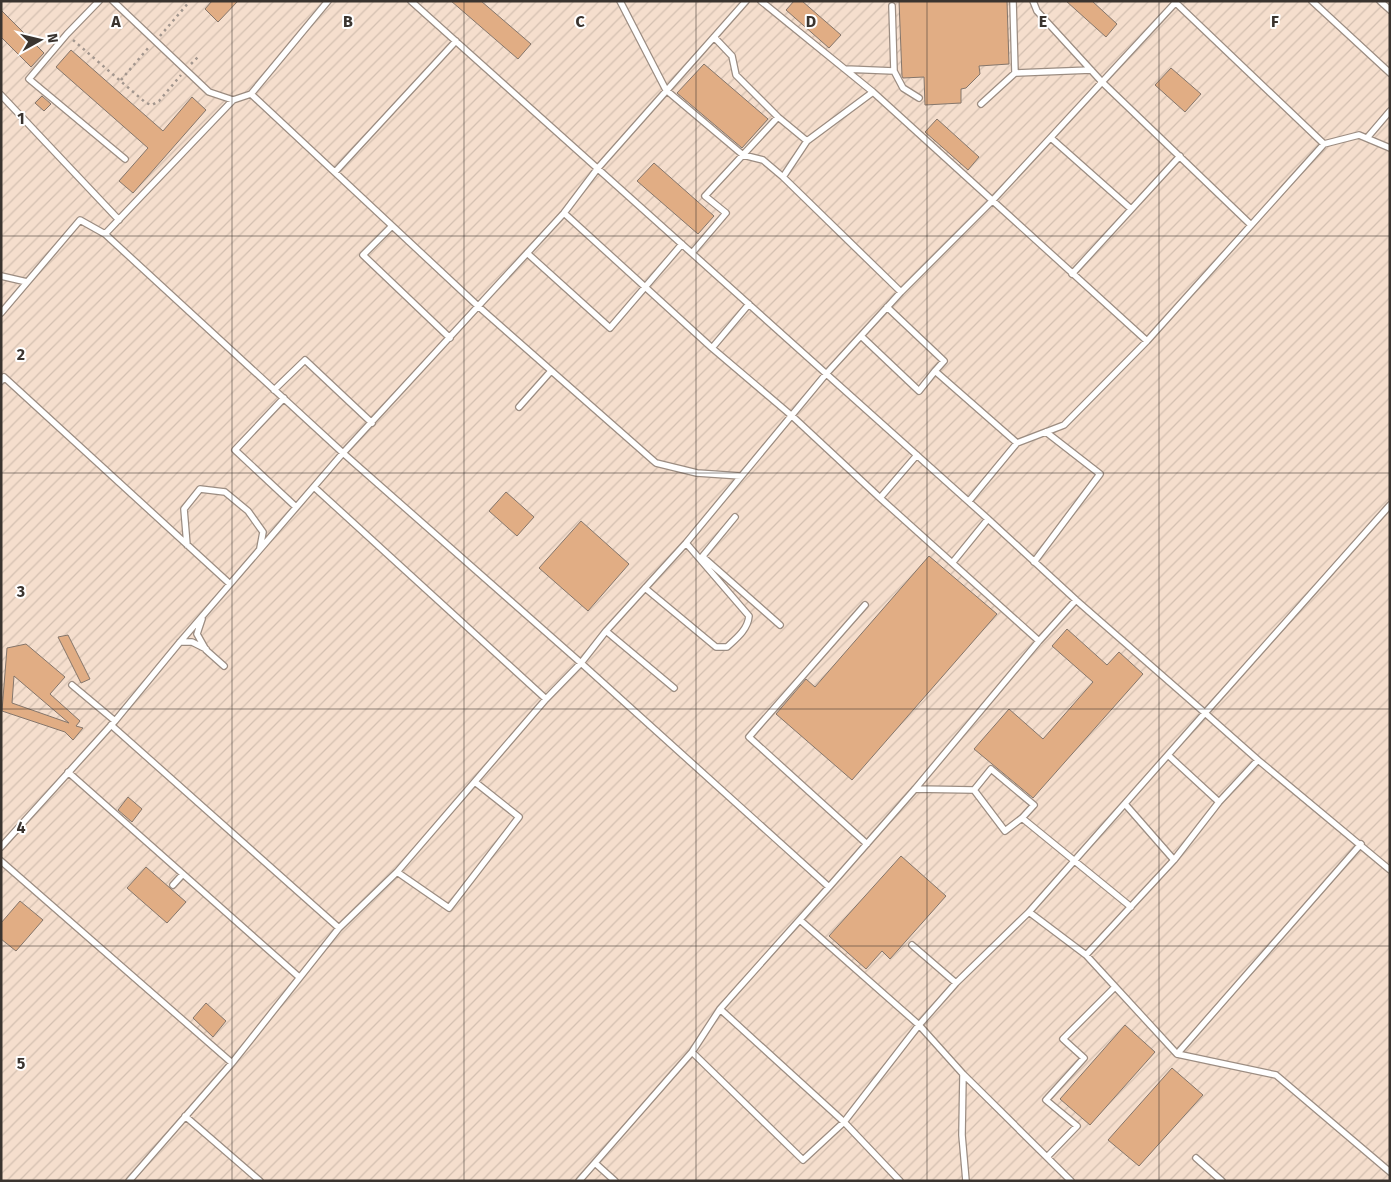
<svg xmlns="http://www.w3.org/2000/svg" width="1391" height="1182" font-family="'Fira Sans',sans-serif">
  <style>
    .industrial { fill: url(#industrial-furrows) }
    .building { fill: #e1ad84; stroke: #85766b; fill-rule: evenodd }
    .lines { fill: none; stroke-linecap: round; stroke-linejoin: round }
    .lane-casing { stroke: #9c8d82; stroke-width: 8 }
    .path { stroke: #a2968e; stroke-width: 2.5; stroke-dasharray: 2.5 4; stroke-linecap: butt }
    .lane { stroke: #fff; stroke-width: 5.5 }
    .grid { fill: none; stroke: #3a342f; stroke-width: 1; stroke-opacity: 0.55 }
    .grid-label { font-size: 16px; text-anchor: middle; font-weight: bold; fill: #3a342f; stroke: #fff; stroke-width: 4; stroke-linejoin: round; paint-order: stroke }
  </style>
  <defs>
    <pattern id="industrial-furrows" width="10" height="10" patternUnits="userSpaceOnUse" patternTransform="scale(1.25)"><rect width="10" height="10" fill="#f5decd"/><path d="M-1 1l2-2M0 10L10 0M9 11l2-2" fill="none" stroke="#d3bfb0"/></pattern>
  </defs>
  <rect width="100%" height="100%" fill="#fbeade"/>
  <path class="industrial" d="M 1,1 L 1390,1 L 1390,1181 L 1,1181 Z"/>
  <path class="building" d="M 212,1 L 238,1 L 218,22 L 205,9 Z
    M 451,1 L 481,1 L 531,44 L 518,59 Z
    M 794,1 L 802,1 L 841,35 L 829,48 L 786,10 Z
    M 899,1 L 1007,1 L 1009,64 L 979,66 L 980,74 L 966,88 L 961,89 L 961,103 L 925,105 L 924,77 L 903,78 L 902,76 Z
    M 1066,1 L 1092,1 L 1117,24 L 1106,37 Z
    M 1,10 L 44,53 L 31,67 L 1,37 Z
    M 71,50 L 163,131 L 192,97 L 206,110 L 133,193 L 119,181 L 148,148 L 56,67 Z
    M 704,64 L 768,119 L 742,148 L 677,93 Z
    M 1171,68 L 1201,94 L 1185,112 L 1155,85 Z
    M 42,96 L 51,104 L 44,111 L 35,103 Z
    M 937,119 L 979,157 L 968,170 L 925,132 Z
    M 654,163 L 714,216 L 698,234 L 637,181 Z
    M 506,492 L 534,517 L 517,536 L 489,511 Z
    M 581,521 L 629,564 L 588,611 L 539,568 Z
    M 929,556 L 997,614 L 852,780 L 776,714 L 806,679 L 815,687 Z
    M 1067,629 L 1107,665 L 1119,652 L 1143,674 L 1033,798 L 974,749 L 1009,709 L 1043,739 L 1093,682 L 1052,646 Z
    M 68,635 L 90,679 L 81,683 L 58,637 Z
    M 26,644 L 65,677 L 50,694 L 80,721 L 76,726 L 83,728 L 73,740 L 65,732 L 2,711 L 7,648 ZM 14,676 L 69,723 L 12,703 Z
    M 128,797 L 142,809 L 132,822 L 118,810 Z
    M 901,856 L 946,896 L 890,959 L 882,951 L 866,969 L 829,936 Z
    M 146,867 L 186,902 L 167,923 L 127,888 Z
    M 20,901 L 43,920 L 16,951 L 1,939 L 1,923 Z
    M 206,1003 L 226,1021 L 213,1037 L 193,1018 Z
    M 1125,1025 L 1155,1052 L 1090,1125 L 1060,1099 Z
    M 1172,1068 L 1203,1095 L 1139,1166 L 1108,1140 Z"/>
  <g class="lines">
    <g class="lane-casing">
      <path id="lane" d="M 99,1 L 67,34 L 29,79 L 125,159
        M 113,1 L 209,92 L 233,100 L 251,94 L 328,1
        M 411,1 L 988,519 L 1076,600 L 1205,713 L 1390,505
        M 620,1 L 666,90 L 743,155 L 763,160 L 783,177 L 807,141 L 873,92
        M 761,1 L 873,92 L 1147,341
        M 1013,1 L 1015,73 L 1091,70
        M 1033,1 L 1037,11 L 1102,82 L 1251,225
        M 1174,1 L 1324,144 L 1359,135 L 1390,148
        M 1312,1 L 1390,73
        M 1380,1 L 1390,10
        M 892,6 L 894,71
        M 714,37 L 732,56 L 736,75 L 778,117 L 807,141
        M 845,69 L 894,71 L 903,88 L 919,98
        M 251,94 L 479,307 L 656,463 L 697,473 L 741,476
        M 1,95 L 119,220
        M 233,100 L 105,234 L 343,453 L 581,663 L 829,887 L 915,789 L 1039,641 L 1076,600
        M 981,104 L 1015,73
        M 1051,138 L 1131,209
        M 1367,138 L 1390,111
        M 335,172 L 456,41
        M 783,177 L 901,292
        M 564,213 L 712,348 L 792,416 L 880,498 L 1039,641
        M 392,226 L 363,255 L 450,338
        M 527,253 L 610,328 L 682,244
        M 692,253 L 726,213 L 705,196 L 778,117
        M 1072,274 L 1180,156
        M 1,276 L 27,282
        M 887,307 L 944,361 L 935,371 L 1017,443 L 1064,425 L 1147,341 L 1324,144
        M 1,313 L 80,220 L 105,234
        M 861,336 L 919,391 L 935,371
        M 712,348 L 749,304
        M 1,381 L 4,377 L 230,584
        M 274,390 L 305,360 L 372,423
        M 284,398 L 235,450 L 296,507
        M 519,407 L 551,371
        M 314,487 L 546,699
        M 880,498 L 917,455
        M 969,501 L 1017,443
        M 187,545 L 184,509 L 200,489 L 225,492 L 248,511 L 263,532 L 260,548
        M 702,557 L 735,517
        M 703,557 L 780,625
        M 953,562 L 988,519
        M 1034,562 L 1100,474 L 1046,432
        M 645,588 L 716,647 L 727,647 C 737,638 748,629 749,616 L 686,543
        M 865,605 L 749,737 L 867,844
        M 202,619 L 197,634 L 206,650 L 224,666
        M 606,631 L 674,688
        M 180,642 L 192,642 L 206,649
        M 72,685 L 115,721
        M 111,725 L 339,928
        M 1168,755 L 1219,802
        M 68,772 L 299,977
        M 915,789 L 974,790 L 991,769 L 1034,805 L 1022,818 L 1131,907
        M 974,790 L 1005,831 L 1022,818
        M 1125,804 L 1174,860
        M 1,847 L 115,721 L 180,642 L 343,453 L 564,213 L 598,168 L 746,1
        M 1,861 L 232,1063
        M 397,872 L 449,908 L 519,817 L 475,782
        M 173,885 L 183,874
        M 1029,912 L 1086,955 L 1177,1054 L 1276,1075 L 1390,1172
        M 800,920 L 919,1025 L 963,1074 L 962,1135 L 966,1181
        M 912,945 L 956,983
        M 1086,955 L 1174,860 L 1219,802 L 1258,760
        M 720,1009 L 844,1122 L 919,1025 L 956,983 L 1029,912 L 1205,713 L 1258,760 L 1390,870
        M 692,1052 L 803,1160 L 844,1122 L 900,1181
        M 1177,1054 L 1361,844
        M 963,1074 L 1071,1181
        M 185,1116 L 260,1181
        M 1047,1157 L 1077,1126 L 1046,1100 L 1084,1058 L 1063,1039 L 1115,987
        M 1196,1158 L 1222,1181
        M 595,1163 L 615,1181
        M 129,1181 L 232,1063 L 339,928 L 397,872 L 546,699 L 581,663 L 606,631 L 686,543 L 826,374 L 901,292 L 992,201 L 1177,1
        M 579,1181 L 692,1052 L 720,1009 L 829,887"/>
    </g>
    <path class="path" d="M 160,36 L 190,1
      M 73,40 L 146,103 L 152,105 L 159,101 L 181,75
      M 191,64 L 199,56
      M 121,80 L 149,47"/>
    <use href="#lane" class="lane"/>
  </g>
  <path class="grid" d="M 232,1 L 232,1181M 464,1 L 464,1181M 696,1 L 696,1181M 927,1 L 927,1181M 1159,1 L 1159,1181M 1,236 L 1390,236M 1,473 L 1390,473M 1,709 L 1390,709M 1,946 L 1390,946"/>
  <g class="grid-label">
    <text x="116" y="27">A</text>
    <text x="348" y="27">B</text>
    <text x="580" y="27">C</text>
    <text x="811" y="27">D</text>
    <text x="1043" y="27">E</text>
    <text x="1275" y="27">F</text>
    <text x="21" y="124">1</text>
    <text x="21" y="360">2</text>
    <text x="21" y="597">3</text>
    <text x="21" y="833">4</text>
    <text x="21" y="1069">5</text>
  </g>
  <rect width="1391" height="1182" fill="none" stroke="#3a342f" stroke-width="5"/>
  <g transform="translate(40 40) rotate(82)" stroke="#ffffff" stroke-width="4" paint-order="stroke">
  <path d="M0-4L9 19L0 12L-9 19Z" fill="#3a342f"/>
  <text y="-8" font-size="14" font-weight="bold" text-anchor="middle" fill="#3a342f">N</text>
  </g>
</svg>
